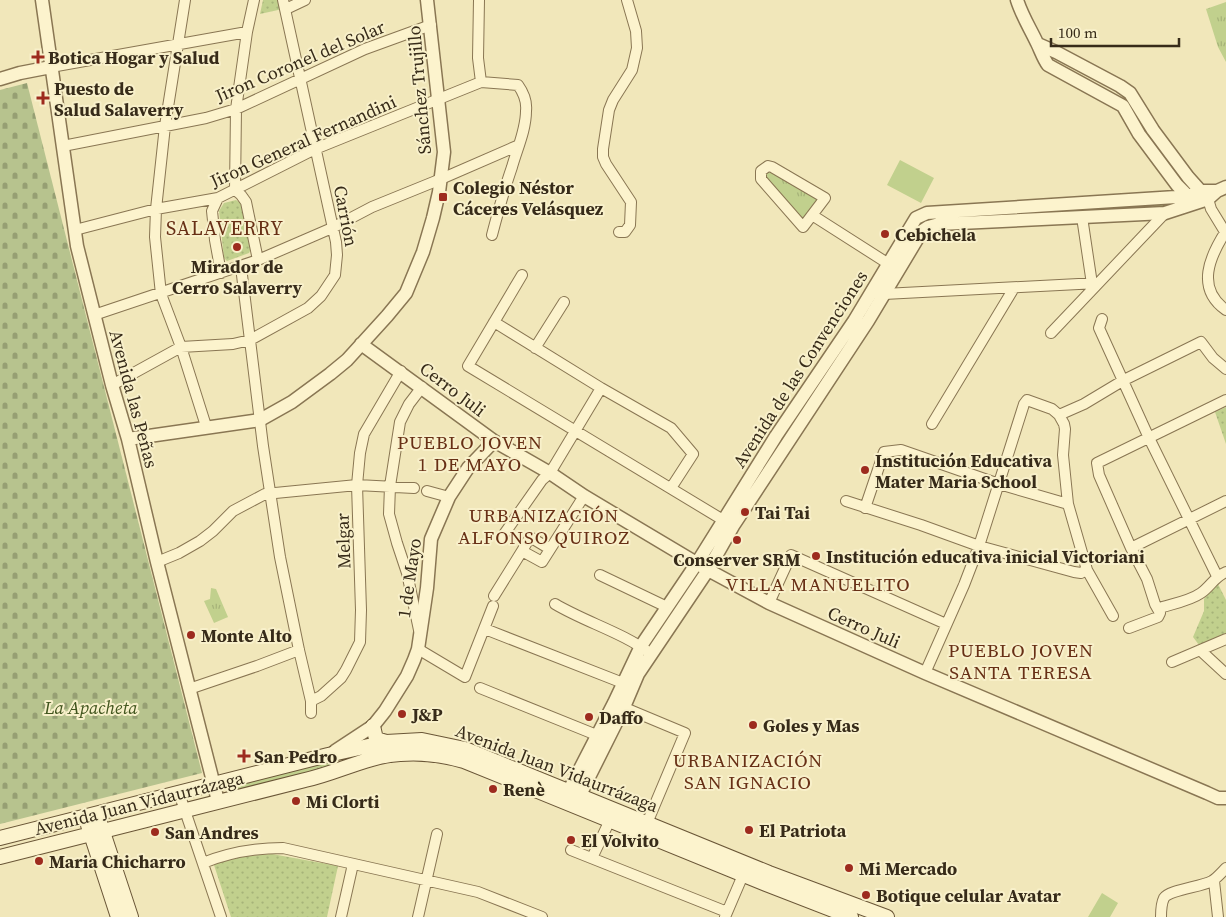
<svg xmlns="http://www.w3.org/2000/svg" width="1226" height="917" font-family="'Source Serif 4',serif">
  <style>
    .grass { fill: url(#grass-tufts) }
    .cemetery { fill: url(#cemetery-stones) }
    .park { fill: url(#park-dots) }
    .garden { fill: #c1d08d }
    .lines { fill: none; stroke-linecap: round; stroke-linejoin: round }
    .minor-casing { stroke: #897653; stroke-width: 12 }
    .tertiary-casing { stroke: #897653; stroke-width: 15 }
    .secondary-casing { stroke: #6a5637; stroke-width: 16 }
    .minor { stroke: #fcf3cd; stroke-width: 10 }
    .tertiary { stroke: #fcf3cd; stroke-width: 12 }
    .secondary { stroke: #fcf3cd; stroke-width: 14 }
    .poi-dot { fill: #9d2b1e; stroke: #f8f0ca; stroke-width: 2 }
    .labels { text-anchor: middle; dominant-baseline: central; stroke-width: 4; stroke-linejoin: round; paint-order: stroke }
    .poi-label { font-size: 18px; font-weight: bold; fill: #372b19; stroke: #f8f0ca; text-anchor: start }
    .street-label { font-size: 18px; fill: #372b19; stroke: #f8f0ca }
    .park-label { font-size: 18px; font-style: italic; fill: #41551e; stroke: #f8f0ca }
    .neighbourhood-label { font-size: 19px; letter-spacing: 1px; fill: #672f15; stroke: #f8f0ca }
    .quarter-label { font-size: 20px; letter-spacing: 1px; fill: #672f15; stroke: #f8f0ca }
  </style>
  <defs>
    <pattern id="grass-tufts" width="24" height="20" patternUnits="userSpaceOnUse" patternTransform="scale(1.25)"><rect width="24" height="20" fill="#c1d08d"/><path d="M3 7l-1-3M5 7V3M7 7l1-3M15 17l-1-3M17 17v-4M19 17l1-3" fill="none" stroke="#a6b379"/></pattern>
    <pattern id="cemetery-stones" width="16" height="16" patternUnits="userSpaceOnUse" patternTransform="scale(1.25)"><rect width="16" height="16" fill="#b7c38e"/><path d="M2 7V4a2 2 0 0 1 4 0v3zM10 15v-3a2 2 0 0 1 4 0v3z" fill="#969f73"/></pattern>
    <pattern id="park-dots" width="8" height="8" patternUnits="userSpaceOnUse" patternTransform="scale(1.25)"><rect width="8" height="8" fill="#c1d08d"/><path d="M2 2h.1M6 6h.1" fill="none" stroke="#a6b379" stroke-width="1.8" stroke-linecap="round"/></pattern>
  </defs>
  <rect width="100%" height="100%" fill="#f1e7ba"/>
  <path class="grass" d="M 1226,2 L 1226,62 L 1218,47 L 1206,9 Z
    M 768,170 L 820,199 L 804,222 L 765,179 L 765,171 Z
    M 1165,204 L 1165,207 L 929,221 L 898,262 L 917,224 L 922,219 Z
    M 211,588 L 216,589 L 228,617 L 214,623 L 204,601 L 210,599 Z
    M 333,760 L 335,768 L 229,795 L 227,787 Z"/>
  <path class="cemetery" d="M 27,83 L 202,773 L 0,824 L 0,90 Z"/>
  <path class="park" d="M 263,0 L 284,0 L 287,8 L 260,14 Z
    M 236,200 L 242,204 L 251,249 L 249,253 L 227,261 L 224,258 L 219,211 L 224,203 Z
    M 1226,407 L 1226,444 L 1215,412 Z
    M 1217,582 L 1226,600 L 1226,633 L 1199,645 L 1193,637 L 1204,611 L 1204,599 Z
    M 272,854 L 338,866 L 327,917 L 231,917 L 213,862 L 236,857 Z"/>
  <path class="garden" d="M 900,160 L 934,178 L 921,203 L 887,185 Z
    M 1102,893 L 1118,903 L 1110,917 L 1088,917 Z"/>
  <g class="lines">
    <g class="minor-casing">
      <path id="minor" d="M 185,0 L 165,126 L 156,209 L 155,237 L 161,294 L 181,347 L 206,426
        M 254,0 L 247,32 L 236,109 L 235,190 L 241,195 L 246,202 L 258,260
        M 479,0 L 478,58 L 481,82
        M 286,9 L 305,0
        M 51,67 L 247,32
        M 63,146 L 206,118 L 236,109 L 365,49 L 431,25
        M 768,166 L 772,167 L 825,198 L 803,227 L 761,179 L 761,171 Z
        M 218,198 L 212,211 L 215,240 L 221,273
        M 1208,199 L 1211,209 L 1225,232
        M 812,215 L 895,268
        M 1082,217 L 1092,284
        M 75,230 L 156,209 L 218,198 L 315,149 L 481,82 L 518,85 C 523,92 527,102 526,111 C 526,130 517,149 512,167 C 504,190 498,212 492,235
        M 1226,231 C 1210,256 1195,288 1226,310
        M 619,232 L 625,232 L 630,225 L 631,202 L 606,164 L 603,157 L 603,149 L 609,110 L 613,100 L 632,70 L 637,48 L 636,31 L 627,0
        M 241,267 L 263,446 L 280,557 L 299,650 L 311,701 L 311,713
        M 522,275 L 468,366 L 728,523
        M 884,294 L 1098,283
        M 94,315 L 258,260 L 332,228 L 372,207 L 441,179 L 519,145
        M 1102,319 L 1099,328 L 1149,438 L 1217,576
        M 494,322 L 601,388 L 671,428 L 693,454 L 671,488
        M 1051,333 L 1165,213
        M 535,348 L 564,302
        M 112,385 L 181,347 L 233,344 L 250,340 L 308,308 L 321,296 L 335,275 L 337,255 L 336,242 L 283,0
        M 1059,415 L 1084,404 L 1124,380 L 1201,342 L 1213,358 L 1226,369
        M 932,424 L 1014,288
        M 427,491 L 449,497
        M 846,501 L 921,525 L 979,546 L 1074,572 L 1081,573 L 1087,570
        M 865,508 L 884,452 L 901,450 L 999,484 L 1068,504
        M 502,537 L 542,480 L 550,473 L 601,388
        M 1131,548 L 1226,501
        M 522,551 L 530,537 L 550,549
        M 157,562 L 179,553 L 200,541 L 213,531 L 233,511 L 265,494 L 357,485 L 414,488
        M 600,575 L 667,607
        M 494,596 L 522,551 L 542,562 L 584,496
        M 769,603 L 791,555 L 946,624
        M 555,604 C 585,622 624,633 651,654
        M 1159,608 C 1172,604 1190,601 1201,593 C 1211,586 1214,577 1226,572
        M 1129,628 L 1158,617 L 1160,613 L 1155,604 L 1147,579 L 1131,548 L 1099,475 L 1097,463 L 1226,400
        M 485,629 L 623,683
        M 419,630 L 407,573 L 397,543 L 389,514 L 390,486 L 400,422 L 409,404 L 422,387
        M 418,649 L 465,677 L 493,606
        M 1200,650 L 1226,674
        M 1172,662 L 1226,639
        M 925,673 L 964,585 L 979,546 L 1024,404 L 1027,400 L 1052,409 L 1059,415 L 1064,424 L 1065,429 L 1063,455 L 1068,504 L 1087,570 L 1113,616
        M 480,688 L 604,738
        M 189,689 L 257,666 L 299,650
        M 311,701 L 321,696 L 341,678 L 346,670 L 360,642 L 361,610 L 357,485 L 360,453 L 364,434 L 401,371
        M 618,705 L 685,733 L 645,828
        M 179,793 L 221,917
        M 571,850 L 727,912
        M 592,858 L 610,820
        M 203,863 C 228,853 255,848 283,848 L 478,892 L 542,917
        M 1214,881 L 1218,917
        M 341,917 L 353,864
        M 418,917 L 437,834
        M 725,917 L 743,875
        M 1161,917 C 1161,911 1161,904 1164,898 C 1169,890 1201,887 1212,881 C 1217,878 1222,872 1226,868"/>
    </g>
    <g class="tertiary-casing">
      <path id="tertiary" d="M 42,0 L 77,246 L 112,385 L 128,439 L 157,562 L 218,801
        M 1017,0 C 1022,16 1030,28 1037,43 C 1041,51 1043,58 1048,65 L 1123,106 L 1139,134 L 1177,185 L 1192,200
        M 1038,44 L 1056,52 L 1120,86 L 1130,93 L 1153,130 L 1188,177 L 1205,196
        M 0,79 L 20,73 L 51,67
        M 361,344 L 494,441 L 550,473 L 584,496 L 708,570 L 769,603 L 925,673 L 1207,793 L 1218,798 L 1226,798
        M 128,439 L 260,420 L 292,402 L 330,374 L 347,360 L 387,316 L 406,293 L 423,252 L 433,218 L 439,192 L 444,152 L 427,0
        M 335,751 L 373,726 L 385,711 L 407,676 L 414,660 L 418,649 L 427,588 L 431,539 L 449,497 L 468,468 L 494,441
        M 564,800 L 614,703 L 641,646 L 697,563 L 776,436 L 854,321 L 916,218 L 927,213 L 1176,197 L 1188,196 L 1201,191 L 1217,191
        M 576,803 L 624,707 L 638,674 L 708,570 L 733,526 L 868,321 L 922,231 L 928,227 L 939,224 L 1165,213 L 1208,199 L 1217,191 L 1226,187"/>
    </g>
    <g class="secondary-casing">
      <path id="secondary" d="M 373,726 L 376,739 L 386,742
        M 100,823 L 131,917
        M 88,825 L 118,917
        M 0,838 L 328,755 L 386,742 L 422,740 L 465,749 L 769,873 L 887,917
        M 0,857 C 102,831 203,806 305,780 C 337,773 367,756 400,754 C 422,752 443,755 464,761 L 766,884 L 851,917"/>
    </g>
    <use href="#minor" class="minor"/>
    <use href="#tertiary" class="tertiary"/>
    <use href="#secondary" class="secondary"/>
  </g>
  <g class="poi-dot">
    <path d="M35.5 49.5h5v5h5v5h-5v5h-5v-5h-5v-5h5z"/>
    <path d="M40.5 90.5h5v5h5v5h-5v5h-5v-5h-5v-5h5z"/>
    <rect x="438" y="192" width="10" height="10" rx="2.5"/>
    <circle cx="885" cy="234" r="5"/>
    <circle cx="237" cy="247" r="5"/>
    <circle cx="865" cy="470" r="5"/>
    <circle cx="745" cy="512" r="5"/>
    <circle cx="737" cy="540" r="5"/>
    <circle cx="816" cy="556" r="5"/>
    <circle cx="191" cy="635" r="5"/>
    <circle cx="402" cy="714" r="5"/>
    <circle cx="589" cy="717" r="5"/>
    <circle cx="753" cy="725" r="5"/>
    <path d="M241.5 748.5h5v5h5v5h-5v5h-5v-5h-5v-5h5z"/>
    <circle cx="493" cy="789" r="5"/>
    <circle cx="296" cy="801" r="5"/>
    <circle cx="749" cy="830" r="5"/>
    <circle cx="155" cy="832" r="5"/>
    <circle cx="571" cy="840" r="5"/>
    <circle cx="39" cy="861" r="5"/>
    <circle cx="849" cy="868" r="5"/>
    <circle cx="866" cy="895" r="5"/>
  </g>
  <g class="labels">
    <g class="poi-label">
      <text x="48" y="57">Botica Hogar y Salud</text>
      <text x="54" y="88">Puesto de<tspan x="54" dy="21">Salud Salaverry</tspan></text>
      <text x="453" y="187">Colegio Néstor<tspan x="453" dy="21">Cáceres Velásquez</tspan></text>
      <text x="895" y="234">Cebichela</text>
      <text x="237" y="266" text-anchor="middle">Mirador de<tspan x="237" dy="21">Cerro Salaverry</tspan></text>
      <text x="875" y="460">Institución Educativa<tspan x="875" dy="21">Mater Maria School</tspan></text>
      <text x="755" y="512">Tai Tai</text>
      <text x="826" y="556">Institución educativa inicial Victoriani</text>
      <text x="737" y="559" text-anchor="middle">Conserver SRM</text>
      <text x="201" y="635">Monte Alto</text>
      <text x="412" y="714">J&amp;P</text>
      <text x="599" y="717">Daffo</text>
      <text x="763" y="725">Goles y Mas</text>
      <text x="254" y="756">San Pedro</text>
      <text x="503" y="789">Renè</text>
      <text x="306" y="801">Mi Clorti</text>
      <text x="759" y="830">El Patriota</text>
      <text x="165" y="832">San Andres</text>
      <text x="581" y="840">El Volvito</text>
      <text x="49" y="861">Maria Chicharro</text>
      <text x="859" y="868">Mi Mercado</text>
      <text x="876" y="895">Botique celular Avatar</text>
    </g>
    <g class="street-label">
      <text transform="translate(300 61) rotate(-23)">Jiron Coronel del Solar</text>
      <text transform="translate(419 90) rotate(-95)">Sánchez Trujillo</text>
      <text transform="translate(303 141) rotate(-24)">Jiron General Fernandini</text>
      <text transform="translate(346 216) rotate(79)">Carrión</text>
      <text transform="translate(800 369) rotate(-57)">Avenida de las Convenciones</text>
      <text transform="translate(453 389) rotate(37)">Cerro Juli</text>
      <text transform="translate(134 399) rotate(75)">Avenida las Peñas</text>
      <text transform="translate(343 541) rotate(-92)">Melgar</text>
      <text transform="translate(409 578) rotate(-82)">1 de Mayo</text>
      <text transform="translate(864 627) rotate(24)">Cerro Juli</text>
      <text transform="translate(557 768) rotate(21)">Avenida Juan Vidaurrázaga</text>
      <text transform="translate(139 803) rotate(-14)">Avenida Juan Vidaurrázaga</text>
    </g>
    <g class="park-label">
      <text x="91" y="707">La Apacheta</text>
    </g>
    <g class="neighbourhood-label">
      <text x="470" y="442">PUEBLO JOVEN<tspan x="470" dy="22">1 DE MAYO</tspan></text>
      <text x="544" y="515">URBANIZACIÓN<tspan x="544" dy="22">ALFONSO QUIROZ</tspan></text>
      <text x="818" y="584">VILLA MANUELITO</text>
      <text x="1021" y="650">PUEBLO JOVEN<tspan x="1021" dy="22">SANTA TERESA</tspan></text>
      <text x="748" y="760">URBANIZACIÓN<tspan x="748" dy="22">SAN IGNACIO</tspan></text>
    </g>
    <g class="quarter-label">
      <text x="225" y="228">SALAVERRY</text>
    </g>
  </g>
  <path d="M1051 38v8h128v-8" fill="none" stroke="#372b19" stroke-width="2.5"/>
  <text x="1058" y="38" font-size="15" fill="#372b19" stroke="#f8f0ca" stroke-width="4" paint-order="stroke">100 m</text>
</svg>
